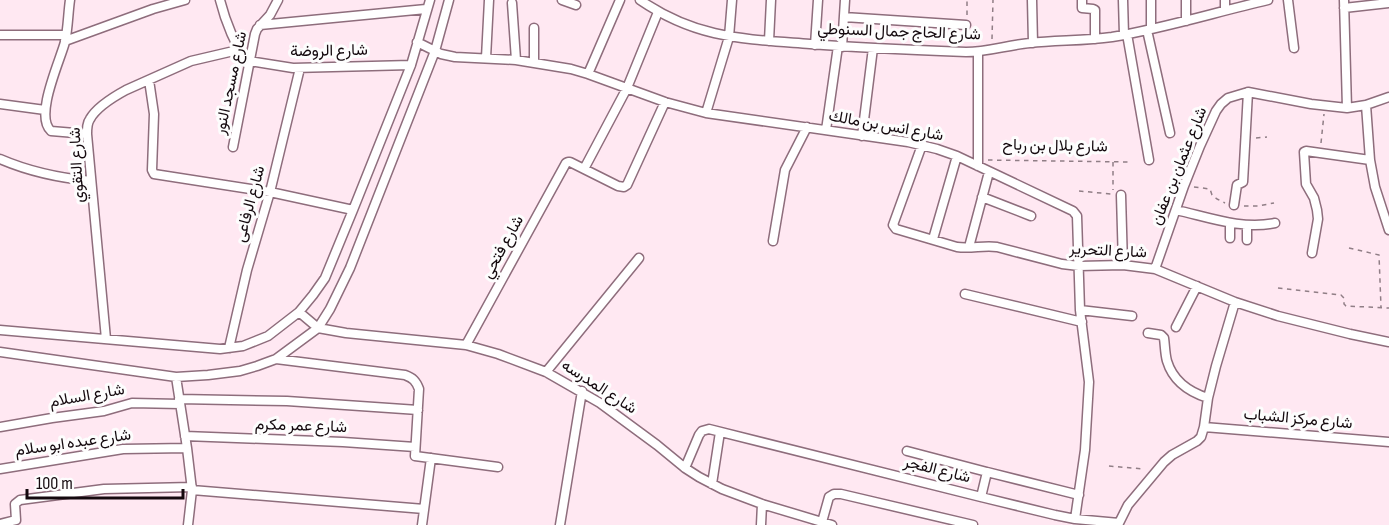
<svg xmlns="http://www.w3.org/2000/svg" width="1389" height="525" font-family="'Sofia Sans Condensed',Vazirmatn,sans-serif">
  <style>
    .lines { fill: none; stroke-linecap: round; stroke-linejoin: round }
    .street-casing { stroke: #8e6d7c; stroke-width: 11 }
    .path { stroke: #907e86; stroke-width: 1.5; stroke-dasharray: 4.5 4.5; stroke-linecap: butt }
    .street { stroke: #fff; stroke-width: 8 }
    .labels { text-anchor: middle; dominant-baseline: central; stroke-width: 6; stroke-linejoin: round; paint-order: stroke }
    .street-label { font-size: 16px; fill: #14090e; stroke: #fdfdfd }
  </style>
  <rect width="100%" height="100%" fill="#ffe8f2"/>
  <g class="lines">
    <g class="street-casing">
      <path id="street" d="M 70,0 C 68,14 68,29 65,42 C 60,61 34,116 51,131 L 87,134
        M 220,0 C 226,24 234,43 248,65
        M 562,0 L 576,5
        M 640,0 C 697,39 744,39 810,44 C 862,48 914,50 966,52 C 987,52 1008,45 1030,43 C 1057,40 1084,41 1112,37 C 1165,28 1216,12 1268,0
        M 1032,0 L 1033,43
        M 1082,0 L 1082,8 L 1093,9 L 1095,10 L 1095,39
        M 1123,0 L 1124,35
        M 1151,0 L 1151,29
        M 1186,0 L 1186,21
        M 1225,0 L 1225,10
        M 1288,0 L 1294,48
        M 1344,0 L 1347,108
        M 512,3 L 516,60
        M 1344,8 L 1389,3
        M 844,17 L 966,25
        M 260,25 L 426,9
        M 534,28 L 534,62
        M 1147,30 L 1170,133
        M 1127,34 L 1149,160
        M 0,35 L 66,35
        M 65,41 L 153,9 L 185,0
        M 769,41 L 771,0
        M 417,42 L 441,54 L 455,57 L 516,60 L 571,69 L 588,74 L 665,102 L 706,113 L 908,142 L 937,149 L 957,156 L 1073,211 L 1077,216 L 1080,310 L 1089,382 L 1085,450 L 1075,519
        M 815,45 L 818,0
        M 842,47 L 845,0
        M 978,52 L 978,166
        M 486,58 L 489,0
        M 249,61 L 293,68 L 411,65
        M 588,74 L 620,0
        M 149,80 L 154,114 L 152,170 L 154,174 L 270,192 L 353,210
        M 0,104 L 45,110
        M 1366,105 L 1370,160 L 1375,187 L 1389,230
        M 706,113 L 729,37 L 732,0
        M 826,130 L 838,46
        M 862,136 L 873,48
        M 922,145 L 893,225 L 896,229 L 957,247 C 971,249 984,245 997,247 L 1062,264 L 1079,266 L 1123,265 L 1155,269 L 1235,302 L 1278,316 L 1350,334 L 1389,342
        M 233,147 L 255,34 L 257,29 L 270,15 L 278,0
        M 0,159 C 30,172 59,178 91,181
        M 584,169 L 627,88 L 658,12
        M 1121,195 L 1123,265
        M 982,197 L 1031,216
        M 1234,205 L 1237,185 L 1243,182 L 1248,92
        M 1176,210 C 1208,217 1242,230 1275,223
        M 1230,223 L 1230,238
        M 1247,225 L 1247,240
        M 933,239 L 957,156
        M 773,241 L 785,170 L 807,127
        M 969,247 L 989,172
        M 1312,253 L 1318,219 L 1317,210 L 1314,198 L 1306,184 L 1304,152 L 1306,151 L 1370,160
        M 1155,269 L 1184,186 L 1200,146 L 1216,111 L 1221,104 L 1228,98 L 1248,92 L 1311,104 L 1347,108 L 1366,105 L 1389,97
        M 965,294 L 1082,322
        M 1080,310 L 1132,316
        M 299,312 L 318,328 L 346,333 L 466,345 L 498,354 L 546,372 L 600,403 L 657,445 L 685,468 L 699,477 L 722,489 L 762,504 L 832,525
        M 1176,327 L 1197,286
        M 0,330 L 220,349 L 243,346 L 268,336 L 299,312 L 313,295 L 325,278 L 353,210 L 411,65 L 430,0
        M 1148,333 L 1161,335 L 1164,338 C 1165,345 1165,354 1167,361 C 1173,381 1189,392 1208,398
        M 106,339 L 87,134 C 87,128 87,123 90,119 C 96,108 115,96 126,90 L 191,61 L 238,50
        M 466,345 L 566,163 L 568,162 L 570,162 L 618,186 L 624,187 L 627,185 L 665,102
        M 229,348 L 247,270 L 270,192 L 300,68
        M 0,352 L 176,377 L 208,375 L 240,371 L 257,366 L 276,359 L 318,328 L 330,309 L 350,268 L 435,51 L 449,0
        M 276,359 L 405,375 C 413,378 416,381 419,389 L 415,456 L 498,467
        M 546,372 L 639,258
        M 176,377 L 187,448 L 192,490 L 188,525
        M 179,399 L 287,401 L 418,410
        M 0,427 L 52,418 L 104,411 L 132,403 L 180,404
        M 1204,427 L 1389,442
        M 185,436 L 343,442 L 415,447
        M 907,451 L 987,472
        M 685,468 L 699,435 L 702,431 L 709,429 L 981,497 L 987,472 L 1079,495
        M 0,469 L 123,449 L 187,448
        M 712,484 L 720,432
        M 192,490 L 424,509
        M 981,497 L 1055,515 L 1075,519 L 1119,523
        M 822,522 L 829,497 L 834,494 L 841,494 L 973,525
        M 0,524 L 16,520 L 15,504 L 20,500 L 104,489 L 192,487
        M 422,525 L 431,458
        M 560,525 L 582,391
        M 761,525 L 762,504
        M 1118,525 L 1128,505 L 1164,462 L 1172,455 L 1197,441 L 1201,437 L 1204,427 L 1208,398 L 1216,366 L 1235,302"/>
    </g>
    <path class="path" d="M 967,15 L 967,0
      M 992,39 L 993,0
      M 1256,138 L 1267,137
      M 1321,143 L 1324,114
      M 988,160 L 1130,162
      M 1113,162 L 1113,190
      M 1194,187 L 1210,189 L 1212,195 L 1217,199 L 1225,203
      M 1079,191 L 1111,194
      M 1244,206 L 1258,206 L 1274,203
      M 1349,248 L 1379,255 L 1381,307
      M 1278,288 L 1341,295 L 1344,298 L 1344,304 L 1346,306 L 1389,308
      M 1109,466 L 1144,469"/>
    <use href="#street" class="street"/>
  </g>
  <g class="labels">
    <g class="street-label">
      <text transform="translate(899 32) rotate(2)">شارع الحاج جمال السنوطي</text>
      <text transform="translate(329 51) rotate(-1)">شارع الروضة</text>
      <text transform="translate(231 83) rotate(-78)">شارع مسجد النور</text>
      <text transform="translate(886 126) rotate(10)">شارع انس بن مالك</text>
      <text transform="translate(1055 146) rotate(1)">شارع بلال بن رباح</text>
      <text transform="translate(77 165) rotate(-93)">شارع التقوي</text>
      <text transform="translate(1179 166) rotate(-68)">شارع عثمان بن عفان</text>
      <text transform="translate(250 204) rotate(-75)">شارع الرفاعى</text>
      <text transform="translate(503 247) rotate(-61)">شارع فتحي</text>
      <text transform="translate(1108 251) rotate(3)">شارع التحرير</text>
      <text transform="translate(599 387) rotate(33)">شارع المدرسه</text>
      <text transform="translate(87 396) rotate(-10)">شارع السلام</text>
      <text transform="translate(1298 419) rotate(5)">شارع مركز الشباب</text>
      <text transform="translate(301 426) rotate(2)">شارع عمر مكرم</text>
      <text transform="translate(73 443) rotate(-8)">شارع عبده ابو سلام</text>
      <text transform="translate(937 470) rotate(14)">شارع الفجر</text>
    </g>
  </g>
  <path d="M27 489v9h156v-9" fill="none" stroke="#14090e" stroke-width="3"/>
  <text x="36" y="489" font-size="18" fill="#14090e" stroke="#fdfdfd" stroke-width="4.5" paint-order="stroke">100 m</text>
</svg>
